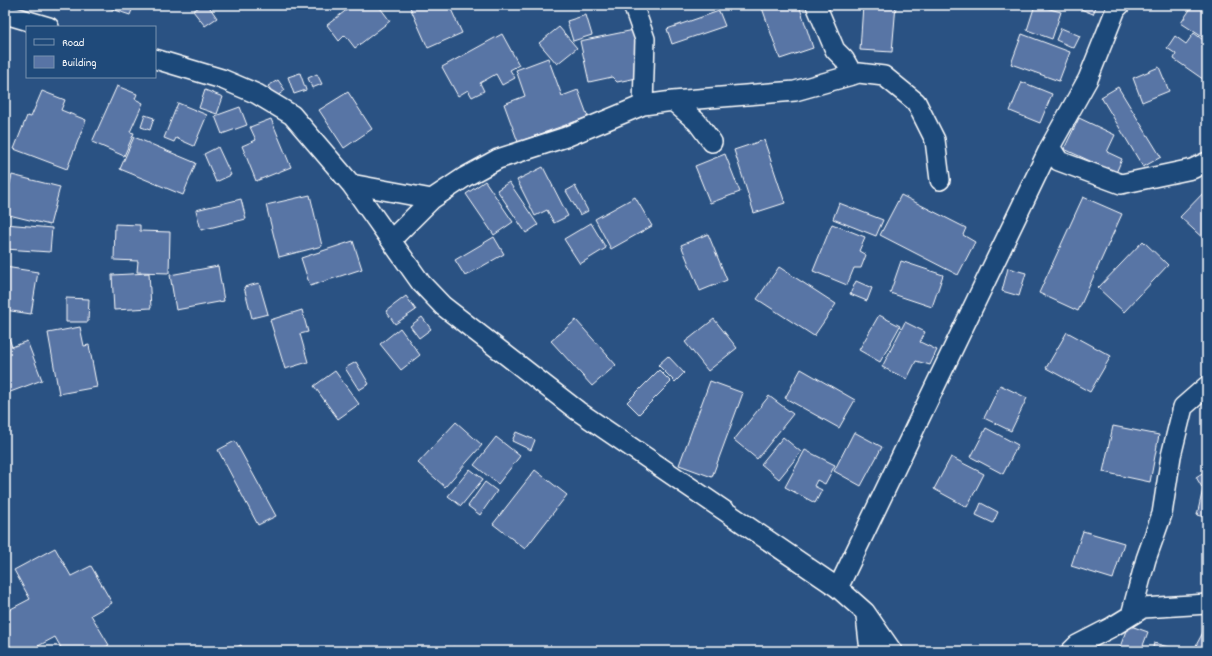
<svg xmlns="http://www.w3.org/2000/svg" width="1212" height="656" font-family="Dekko,sans-serif">
  <style>
    .building { fill: #5874a5; stroke: #fff }
    .lines { fill: none; stroke-linecap: round; stroke-linejoin: round }
    .minor-casing { stroke: #fff; stroke-width: 22 }
    .minor { stroke: #1f4a7a; stroke-width: 19 }
  </style>
  <rect width="100%" height="100%" fill="#2a5283"/>
  <filter id="ink" filterUnits="userSpaceOnUse"><feTurbulence type="fractalNoise" baseFrequency=".025" numOctaves="2"/><feDisplacementMap in="SourceGraphic" scale="8" xChannelSelector="R" yChannelSelector="G"/><feConvolveMatrix kernelMatrix="1 2 1 2 8 2 1 2 1" color-interpolation-filters="sRGB"/></filter>
  <g filter="url(#ink)">
    <path class="building" d="M 100,5 L 134,5 L 130,15 Z
      M 202,5 L 208,5 L 217,18 L 205,26 L 193,11 Z
      M 277,5 L 293,5 L 278,9 Z
      M 353,5 L 378,5 L 390,21 L 355,48 L 345,35 L 339,41 L 327,25 Z
      M 409,5 L 449,5 L 462,33 L 428,48 Z
      M 761,5 L 799,5 L 813,48 L 780,59 Z
      M 863,5 L 896,5 L 892,52 L 860,50 Z
      M 1035,5 L 1061,12 L 1052,39 L 1027,30 Z
      M 1071,5 L 1097,5 L 1093,14 Z
      M 1193,5 L 1207,5 L 1207,40 L 1181,23 Z
      M 719,11 L 725,26 L 672,44 L 667,29 Z
      M 586,15 L 592,35 L 573,41 L 567,21 Z
      M 559,27 L 577,48 L 557,64 L 539,43 Z
      M 1061,28 L 1080,36 L 1074,48 L 1056,40 Z
      M 634,30 L 643,70 L 637,78 L 617,82 L 612,77 L 589,82 L 580,41 Z
      M 1194,33 L 1207,43 L 1207,82 L 1174,59 L 1176,54 L 1167,48 L 1175,36 L 1186,44 Z
      M 502,34 L 519,65 L 510,70 L 515,78 L 502,85 L 496,74 L 480,83 L 484,91 L 472,97 L 468,90 L 458,96 L 442,67 Z
      M 1022,34 L 1070,52 L 1059,81 L 1011,64 Z
      M 548,58 L 562,96 L 578,90 L 588,117 L 518,142 L 504,104 L 525,96 L 516,70 Z
      M 1159,67 L 1169,91 L 1142,102 L 1133,78 Z
      M 300,73 L 306,90 L 294,94 L 288,77 Z
      M 317,74 L 322,84 L 312,88 L 308,78 Z
      M 278,80 L 285,90 L 276,97 L 268,86 Z
      M 1022,82 L 1052,94 L 1040,123 L 1010,111 Z
      M 117,86 L 137,94 L 135,99 L 143,103 L 130,132 L 134,133 L 124,156 L 92,142 Z
      M 1118,87 L 1161,157 L 1143,167 L 1101,97 Z
      M 5,89 L 11,90 L 5,109 Z
      M 205,90 L 223,97 L 217,114 L 199,108 Z
      M 42,91 L 65,100 L 61,110 L 86,120 L 67,169 L 14,149 L 27,116 L 31,117 Z
      M 348,92 L 372,129 L 344,148 L 319,110 Z
      M 178,103 L 207,115 L 194,146 L 176,138 L 174,142 L 164,138 Z
      M 240,107 L 247,125 L 222,134 L 215,116 Z
      M 145,115 L 154,118 L 150,130 L 141,127 Z
      M 1079,118 L 1115,135 L 1107,152 L 1122,159 L 1116,173 L 1064,149 Z
      M 271,119 L 291,167 L 256,181 L 242,146 L 256,140 L 250,127 Z
      M 134,137 L 196,163 L 183,195 L 120,169 Z
      M 764,140 L 785,203 L 754,213 L 734,150 Z
      M 218,147 L 231,175 L 216,182 L 204,154 Z
      M 725,154 L 740,192 L 710,203 L 695,166 Z
      M 543,167 L 568,216 L 554,223 L 547,210 L 535,216 L 517,180 Z
      M 12,175 L 60,187 L 50,225 L 5,214 L 5,202 Z
      M 485,181 L 513,222 L 494,235 L 466,194 Z
      M 509,182 L 538,225 L 526,233 L 497,190 Z
      M 575,186 L 588,211 L 580,215 L 566,191 Z
      M 1207,189 L 1207,242 L 1180,217 Z
      M 310,195 L 322,246 L 279,257 L 266,205 Z
      M 901,195 L 966,228 L 963,235 L 975,242 L 958,275 L 880,235 Z
      M 635,197 L 652,226 L 611,249 L 595,219 Z
      M 1083,197 L 1122,214 L 1078,311 L 1039,293 Z
      M 241,199 L 246,219 L 201,230 L 196,210 Z
      M 839,203 L 883,220 L 876,236 L 833,219 Z
      M 591,223 L 606,248 L 580,264 L 564,239 Z
      M 5,224 L 52,228 L 50,252 L 5,249 Z
      M 115,224 L 140,225 L 140,231 L 170,232 L 169,273 L 137,272 L 138,261 L 114,260 Z
      M 832,224 L 865,237 L 859,251 L 866,255 L 861,268 L 854,268 L 847,285 L 813,271 Z
      M 708,234 L 727,280 L 700,291 L 681,245 Z
      M 494,237 L 504,254 L 465,276 L 455,260 Z
      M 353,241 L 362,269 L 310,286 L 301,258 Z
      M 1143,241 L 1168,265 L 1124,312 L 1098,288 Z
      M 901,261 L 943,275 L 932,307 L 890,293 Z
      M 218,266 L 224,301 L 176,310 L 170,275 Z
      M 5,267 L 38,272 L 31,314 L 5,310 Z
      M 779,267 L 836,304 L 814,336 L 757,299 Z
      M 1008,268 L 1026,273 L 1019,296 L 1002,291 Z
      M 149,273 L 151,308 L 114,310 L 112,275 Z
      M 856,281 L 872,288 L 867,301 L 850,294 Z
      M 259,283 L 268,314 L 252,318 L 244,287 Z
      M 406,296 L 416,310 L 395,324 L 386,311 Z
      M 66,298 L 89,299 L 88,322 L 66,322 Z
      M 302,310 L 308,332 L 300,334 L 308,362 L 285,369 L 270,320 Z
      M 879,315 L 900,326 L 880,362 L 859,350 Z
      M 422,317 L 431,329 L 419,338 L 410,326 Z
      M 714,319 L 737,348 L 708,371 L 685,342 Z
      M 576,320 L 616,365 L 592,386 L 551,341 Z
      M 905,322 L 925,332 L 920,342 L 937,350 L 930,365 L 916,361 L 907,379 L 882,367 Z
      M 80,327 L 84,346 L 89,345 L 97,387 L 59,394 L 48,333 Z
      M 400,328 L 420,355 L 401,370 L 380,344 Z
      M 1067,332 L 1111,356 L 1090,392 L 1046,368 Z
      M 9,338 L 12,347 L 27,341 L 42,380 L 5,394 L 5,339 Z
      M 668,356 L 684,373 L 675,382 L 658,365 Z
      M 356,362 L 369,384 L 359,390 L 345,368 Z
      M 801,369 L 855,400 L 839,428 L 785,398 Z
      M 659,370 L 671,382 L 639,414 L 627,402 Z
      M 335,371 L 359,404 L 338,419 L 314,386 Z
      M 710,381 L 743,393 L 712,477 L 679,465 Z
      M 1000,385 L 1027,398 L 1011,431 L 984,418 Z
      M 769,396 L 793,414 L 757,459 L 734,440 Z
      M 1207,404 L 1207,421 L 1205,421 Z
      M 456,422 L 482,445 L 445,487 L 418,463 Z
      M 1113,426 L 1159,435 L 1150,482 L 1103,472 Z
      M 986,428 L 1018,445 L 1003,474 L 971,457 Z
      M 516,432 L 535,440 L 531,450 L 512,441 Z
      M 854,432 L 882,447 L 861,486 L 834,471 Z
      M 496,437 L 520,456 L 498,484 L 474,465 Z
      M 783,437 L 801,452 L 779,479 L 761,464 Z
      M 235,441 L 276,516 L 258,525 L 218,450 Z
      M 805,450 L 835,465 L 825,484 L 817,480 L 814,486 L 822,490 L 815,503 L 785,487 Z
      M 951,457 L 984,474 L 967,507 L 934,489 Z
      M 470,469 L 483,479 L 461,506 L 448,496 Z
      M 535,470 L 567,495 L 525,549 L 493,524 Z
      M 1207,470 L 1207,518 L 1197,515 L 1203,489 L 1196,477 Z
      M 485,482 L 497,491 L 480,515 L 468,506 Z
      M 981,503 L 998,512 L 993,523 L 976,515 Z
      M 1083,531 L 1124,543 L 1113,579 L 1071,566 Z
      M 55,548 L 71,576 L 91,566 L 112,603 L 91,615 L 109,645 L 99,651 L 63,651 L 55,637 L 29,651 L 5,651 L 5,612 L 30,599 L 14,570 Z
      M 1128,625 L 1148,632 L 1141,651 L 1128,651 L 1120,647 Z
      M 1207,625 L 1207,651 L 1193,651 Z
      M 1154,643 L 1182,651 L 1152,651 Z
      M 241,645 L 244,651 L 230,651 Z
      M 453,647 L 463,651 L 452,651 Z"/>
    <g class="lines">
      <g class="minor-casing">
        <path id="minor" d="M 633,5 L 645,39 L 643,105
          M 816,5 L 835,50 L 844,59 L 853,75
          M 5,14 L 49,27
          M 155,59 L 222,79 L 257,94 L 292,115 L 351,184 L 421,283 L 443,306 L 578,411 L 838,588 L 865,612 L 892,651
          M 673,101 L 697,122 L 712,142
          M 1050,147 L 1059,161 L 1121,184 L 1192,169 L 1207,162
          M 351,184 L 432,199
          M 391,240 L 432,199 L 465,177 L 498,159 L 566,137 L 643,105 L 673,101 L 795,91 L 859,73 L 884,76 L 916,102 L 935,140 L 940,180
          M 838,588 L 1050,147 L 1088,79 L 1116,9 L 1120,5
          M 1131,615 L 1146,559 L 1162,514 L 1171,456 L 1183,407 L 1207,386
          M 866,616 L 870,651
          M 1071,651 L 1077,645 L 1112,627 L 1143,608 L 1207,604"/>
      </g>
      <use href="#minor" class="minor"/>
    </g>
  </g>
  <rect width="1212" height="656" fill="none" stroke="#1f4a7a" stroke-width="20"/>
  <rect x="10" y="10" width="1192" height="636" fill="none" stroke="#fff" stroke-width="1.5" filter="url(#ink)"/>
  <rect x="26" y="26" width="130" height="52" fill="#1f4a7a" stroke="#7992af"/>
  <rect x="34" y="39" width="20" height="6" fill="#1f4a7a" stroke="#7992af"/>
  <text x="62" y="46" font-size="12" fill="#ffffff">Road</text>
  <rect x="34" y="56" width="20" height="12" fill="#5874a5" stroke="#7992af"/>
  <text x="62" y="66" font-size="12" fill="#ffffff">Building</text>
</svg>
